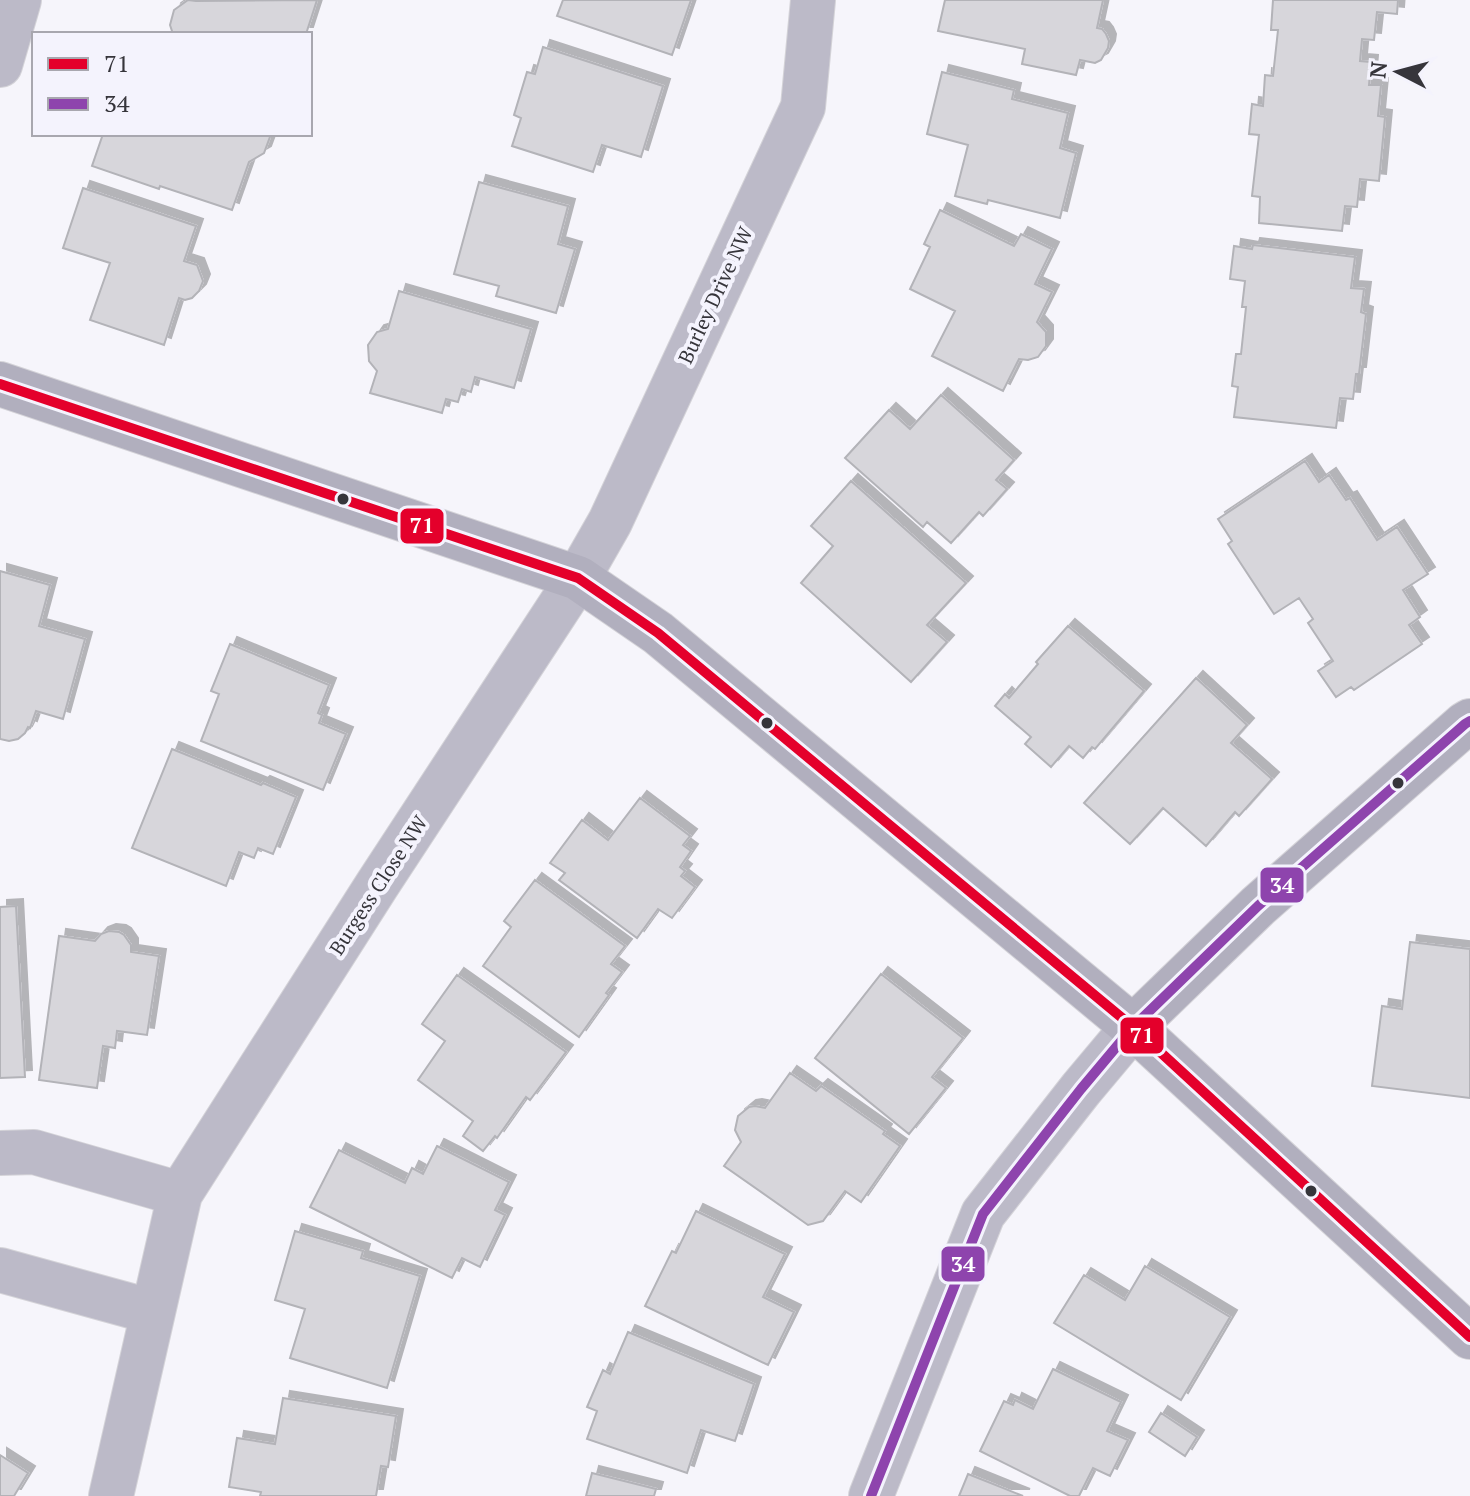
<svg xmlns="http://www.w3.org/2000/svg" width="1470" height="1496" font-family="'PT Serif',serif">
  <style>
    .building { fill: #d7d6db; stroke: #b3b3b8; stroke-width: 2; filter: url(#shadow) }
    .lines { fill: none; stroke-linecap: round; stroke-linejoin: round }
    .street-casing { stroke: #d4d3d8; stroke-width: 46 }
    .secondary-casing { stroke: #d4d3d8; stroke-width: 46 }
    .street { stroke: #bcbac8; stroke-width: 44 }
    .secondary { stroke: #b1afbe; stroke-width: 44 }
    .bus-1-casing { stroke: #f4f3fd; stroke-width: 16 }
    .bus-2-casing { stroke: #f4f3fd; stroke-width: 16 }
    .bus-1 { stroke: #e4002b; stroke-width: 10 }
    .bus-2 { stroke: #8e44ad; stroke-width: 10 }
    .bus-dot { fill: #36353b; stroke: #f4f3fd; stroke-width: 3 }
    .labels { text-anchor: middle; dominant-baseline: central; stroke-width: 8; stroke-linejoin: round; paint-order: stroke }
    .street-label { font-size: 20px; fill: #36353b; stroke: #f4f3fd }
    .line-badge { stroke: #f4f3fd; stroke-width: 3 }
    .badge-label { font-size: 22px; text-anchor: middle; font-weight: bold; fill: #fff }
  </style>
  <defs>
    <filter id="shadow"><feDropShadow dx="7" dy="-7" stdDeviation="0" flood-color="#0004"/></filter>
  </defs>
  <rect width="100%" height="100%" fill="#f6f5fb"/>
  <path class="building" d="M 188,0 L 196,1 L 317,0 L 306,34 L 173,34 L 170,25 L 174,10 Z
    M 563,0 L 691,0 L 672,55 L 557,16 Z
    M 945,0 L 1103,0 L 1097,28 L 1102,29 L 1106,34 L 1109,41 L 1108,48 L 1101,60 L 1095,63 L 1080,60 L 1076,75 L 1022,64 L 1025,49 L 938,31 Z
    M 1273,0 L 1398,0 L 1397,14 L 1377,12 L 1374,40 L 1362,39 L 1360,61 L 1371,62 L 1369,85 L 1381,85 L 1378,116 L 1385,117 L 1379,181 L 1360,179 L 1357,207 L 1345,206 L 1342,231 L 1259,223 L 1260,197 L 1252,196 L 1259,135 L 1249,134 L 1252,104 L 1263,106 L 1265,75 L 1273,76 L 1278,30 L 1271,30 Z
    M 543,47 L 663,86 L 641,157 L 602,145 L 593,172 L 512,146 L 521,118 L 514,115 L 527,72 L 535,74 Z
    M 942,72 L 1014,90 L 1012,99 L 1068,113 L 1060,148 L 1076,153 L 1060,218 L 988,200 L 987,204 L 955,196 L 968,145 L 927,134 Z
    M 103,134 L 271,134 L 264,153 L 249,162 L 232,210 L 160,186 L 159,189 L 92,166 Z
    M 479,182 L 568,206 L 558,244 L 575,249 L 556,313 L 496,296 L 499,286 L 454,274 Z
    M 83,188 L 196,226 L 184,261 L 197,265 L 203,281 L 199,291 L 192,298 L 185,300 L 179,298 L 164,345 L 90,320 L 110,263 L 63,248 Z
    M 940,210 L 1014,246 L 1021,234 L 1052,249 L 1035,284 L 1052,292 L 1037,322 L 1046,332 L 1046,346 L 1038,357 L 1028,360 L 1019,359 L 1003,391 L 932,356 L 955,311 L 910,289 L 930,247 L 924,244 Z
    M 1253,245 L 1355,257 L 1351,288 L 1364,289 L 1361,312 L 1366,314 L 1359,374 L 1356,374 L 1353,399 L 1340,398 L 1336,428 L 1234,417 L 1238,387 L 1232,386 L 1236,354 L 1241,354 L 1246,307 L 1242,307 L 1245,281 L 1230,279 L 1234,246 L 1252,249 Z
    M 399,291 L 531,329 L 514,388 L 475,377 L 471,392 L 462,389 L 458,402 L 446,399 L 442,413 L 370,393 L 377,371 L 369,361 L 368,345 L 377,332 L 388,329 Z
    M 941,395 L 1014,460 L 996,480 L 1007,489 L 983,516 L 979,512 L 951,543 L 927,522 L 923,527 L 845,458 L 889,410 L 910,429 Z
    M 1305,461 L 1319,482 L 1329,475 L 1346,500 L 1350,498 L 1377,540 L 1397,527 L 1428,574 L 1403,590 L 1420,617 L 1409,625 L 1422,644 L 1354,690 L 1351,687 L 1336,697 L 1318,671 L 1333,661 L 1308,623 L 1313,619 L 1299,598 L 1274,614 L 1228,544 L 1232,541 L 1218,519 Z
    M 851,481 L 966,583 L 927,625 L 947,642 L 911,682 L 801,583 L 833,546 L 811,526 Z
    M 0,571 L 50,585 L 39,626 L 85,639 L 63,719 L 36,711 L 30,728 L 28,727 L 25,733 L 18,739 L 9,741 L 0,739 Z
    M 1068,626 L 1144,691 L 1095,749 L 1092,747 L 1083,758 L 1069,746 L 1051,767 L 1025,744 L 1031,737 L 995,706 L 1005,694 L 1009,698 L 1038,664 L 1036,662 Z
    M 230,644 L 329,685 L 318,713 L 322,715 L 319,723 L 346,734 L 323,790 L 201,741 L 219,694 L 211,691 Z
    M 1196,678 L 1247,725 L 1231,743 L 1272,779 L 1239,816 L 1235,812 L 1206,846 L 1163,808 L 1130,844 L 1084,803 Z
    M 172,749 L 261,785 L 263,783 L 296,797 L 273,854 L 258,848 L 254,858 L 239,852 L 226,886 L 132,848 Z
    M 640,798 L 690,836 L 683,845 L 691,851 L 680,867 L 685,871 L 681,876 L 695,887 L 672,918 L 658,909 L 637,938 L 559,880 L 565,873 L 550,863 L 582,820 L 608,840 Z
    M 535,880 L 625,946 L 611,964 L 622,972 L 606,993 L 609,995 L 579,1037 L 483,966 L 511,927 L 504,921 Z
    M 16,906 L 25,1077 L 0,1078 L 0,907 Z
    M 109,931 L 119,932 L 124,935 L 131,945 L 131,952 L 159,956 L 147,1035 L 117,1031 L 115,1048 L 103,1046 L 97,1088 L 39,1080 L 59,936 L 95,941 L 101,934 Z
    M 1410,942 L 1470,949 L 1470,1098 L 1372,1086 L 1382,1006 L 1402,1009 Z
    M 881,974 L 963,1038 L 932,1077 L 946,1088 L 909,1134 L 815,1058 Z
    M 457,975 L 566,1052 L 530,1100 L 526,1097 L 497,1138 L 495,1136 L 483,1151 L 463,1136 L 473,1121 L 418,1080 L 445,1041 L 422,1024 Z
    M 790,1073 L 816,1091 L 821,1086 L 885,1131 L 883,1134 L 900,1146 L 861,1202 L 845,1191 L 823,1221 L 808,1225 L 724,1166 L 741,1142 L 735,1130 L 738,1116 L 749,1107 L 755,1106 L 765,1108 Z
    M 437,1146 L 509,1182 L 495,1210 L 505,1215 L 480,1267 L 462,1258 L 452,1278 L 310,1207 L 339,1150 L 405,1183 L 412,1168 L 423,1174 Z
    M 696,1211 L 785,1254 L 763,1297 L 794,1312 L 768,1365 L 645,1306 L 672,1251 L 676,1253 Z
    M 295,1231 L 363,1251 L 361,1258 L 420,1276 L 387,1388 L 290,1358 L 305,1309 L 275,1300 Z
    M 1145,1266 L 1230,1317 L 1181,1400 L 1054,1323 L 1084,1275 L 1125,1300 Z
    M 628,1332 L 754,1384 L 735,1441 L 701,1430 L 687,1473 L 587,1439 L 597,1411 L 587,1407 L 603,1370 L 610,1374 Z
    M 1053,1369 L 1121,1402 L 1107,1431 L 1128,1440 L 1110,1476 L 1093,1468 L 1079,1496 L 1070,1496 L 980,1451 L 1004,1401 L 1013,1405 L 1015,1400 L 1033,1409 Z
    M 283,1398 L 396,1416 L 388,1467 L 381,1466 L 376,1496 L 260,1496 L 261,1492 L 229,1487 L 237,1438 L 275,1444 Z
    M 1161,1413 L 1197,1437 L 1185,1456 L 1149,1432 Z
    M 0,1455 L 28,1473 L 14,1496 L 0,1496 Z
    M 592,1473 L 656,1489 L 654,1496 L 586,1496 Z
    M 968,1474 L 1023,1496 L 959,1496 Z"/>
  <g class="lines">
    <g class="street-casing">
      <path id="street" d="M 0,65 L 19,0
        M 0,1153 L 34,1152 L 180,1194
        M 0,1270 L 153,1312
        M 111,1496 L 180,1194 L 377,885 L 578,578 L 610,522 L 803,107 L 813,0
        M 871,1496 L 983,1214 L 1081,1089 L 1133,1027"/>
    </g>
    <g class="secondary-casing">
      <path id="secondary" d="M 0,384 L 578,578 L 658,633 L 1133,1027 L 1470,1337
        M 1133,1027 L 1258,906 L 1465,724 L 1470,721"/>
    </g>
    <use href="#street" class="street"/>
    <use href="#secondary" class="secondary"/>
    <g class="bus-1-casing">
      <path id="bus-1" d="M 0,384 L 578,578 L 658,633 L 1133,1027 L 1470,1337"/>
    </g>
    <g class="bus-2-casing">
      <path id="bus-2" d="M 871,1496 L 983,1214 L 1081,1089 L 1133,1027 L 1258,906 L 1465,724 L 1470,721"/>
    </g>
    <use href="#bus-1" class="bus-1"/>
    <use href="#bus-2" class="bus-2"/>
  </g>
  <g class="bus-dot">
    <circle cx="343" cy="499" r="7"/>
    <circle cx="767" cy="723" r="7"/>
    <circle cx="1398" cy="783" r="7"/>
    <circle cx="1311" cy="1191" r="7"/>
  </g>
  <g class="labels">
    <g class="street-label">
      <text transform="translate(715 295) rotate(-65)">Burley Drive NW</text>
      <text transform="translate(378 885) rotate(-57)">Burgess Close NW</text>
    </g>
  </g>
  <g class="line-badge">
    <rect x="399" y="507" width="46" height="38" rx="8" fill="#e4002b"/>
    <rect x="1259" y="866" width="46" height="38" rx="8" fill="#8e44ad"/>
    <rect x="1119" y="1016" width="46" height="39" rx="8" fill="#e4002b"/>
    <rect x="940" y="1245" width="46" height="38" rx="8" fill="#8e44ad"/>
  </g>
  <g class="badge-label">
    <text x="422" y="533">71</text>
    <text x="1282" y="893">34</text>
    <text x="1142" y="1043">71</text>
    <text x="963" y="1272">34</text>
  </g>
  <rect x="32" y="32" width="280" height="104" fill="#f4f3fd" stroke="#a8a7af" stroke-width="2"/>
  <rect x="48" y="58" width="40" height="12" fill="#e4002b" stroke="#a8a7af" stroke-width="2"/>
  <text x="104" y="72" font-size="24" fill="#36353b">71</text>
  <rect x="48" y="98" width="40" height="12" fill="#8e44ad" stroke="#a8a7af" stroke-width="2"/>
  <text x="104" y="112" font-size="24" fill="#36353b">34</text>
  <g transform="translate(1398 72) rotate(276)" stroke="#f4f3fd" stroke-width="6" paint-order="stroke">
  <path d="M0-6L14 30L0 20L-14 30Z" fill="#36353b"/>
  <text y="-12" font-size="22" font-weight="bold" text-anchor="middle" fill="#36353b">N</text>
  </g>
</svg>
